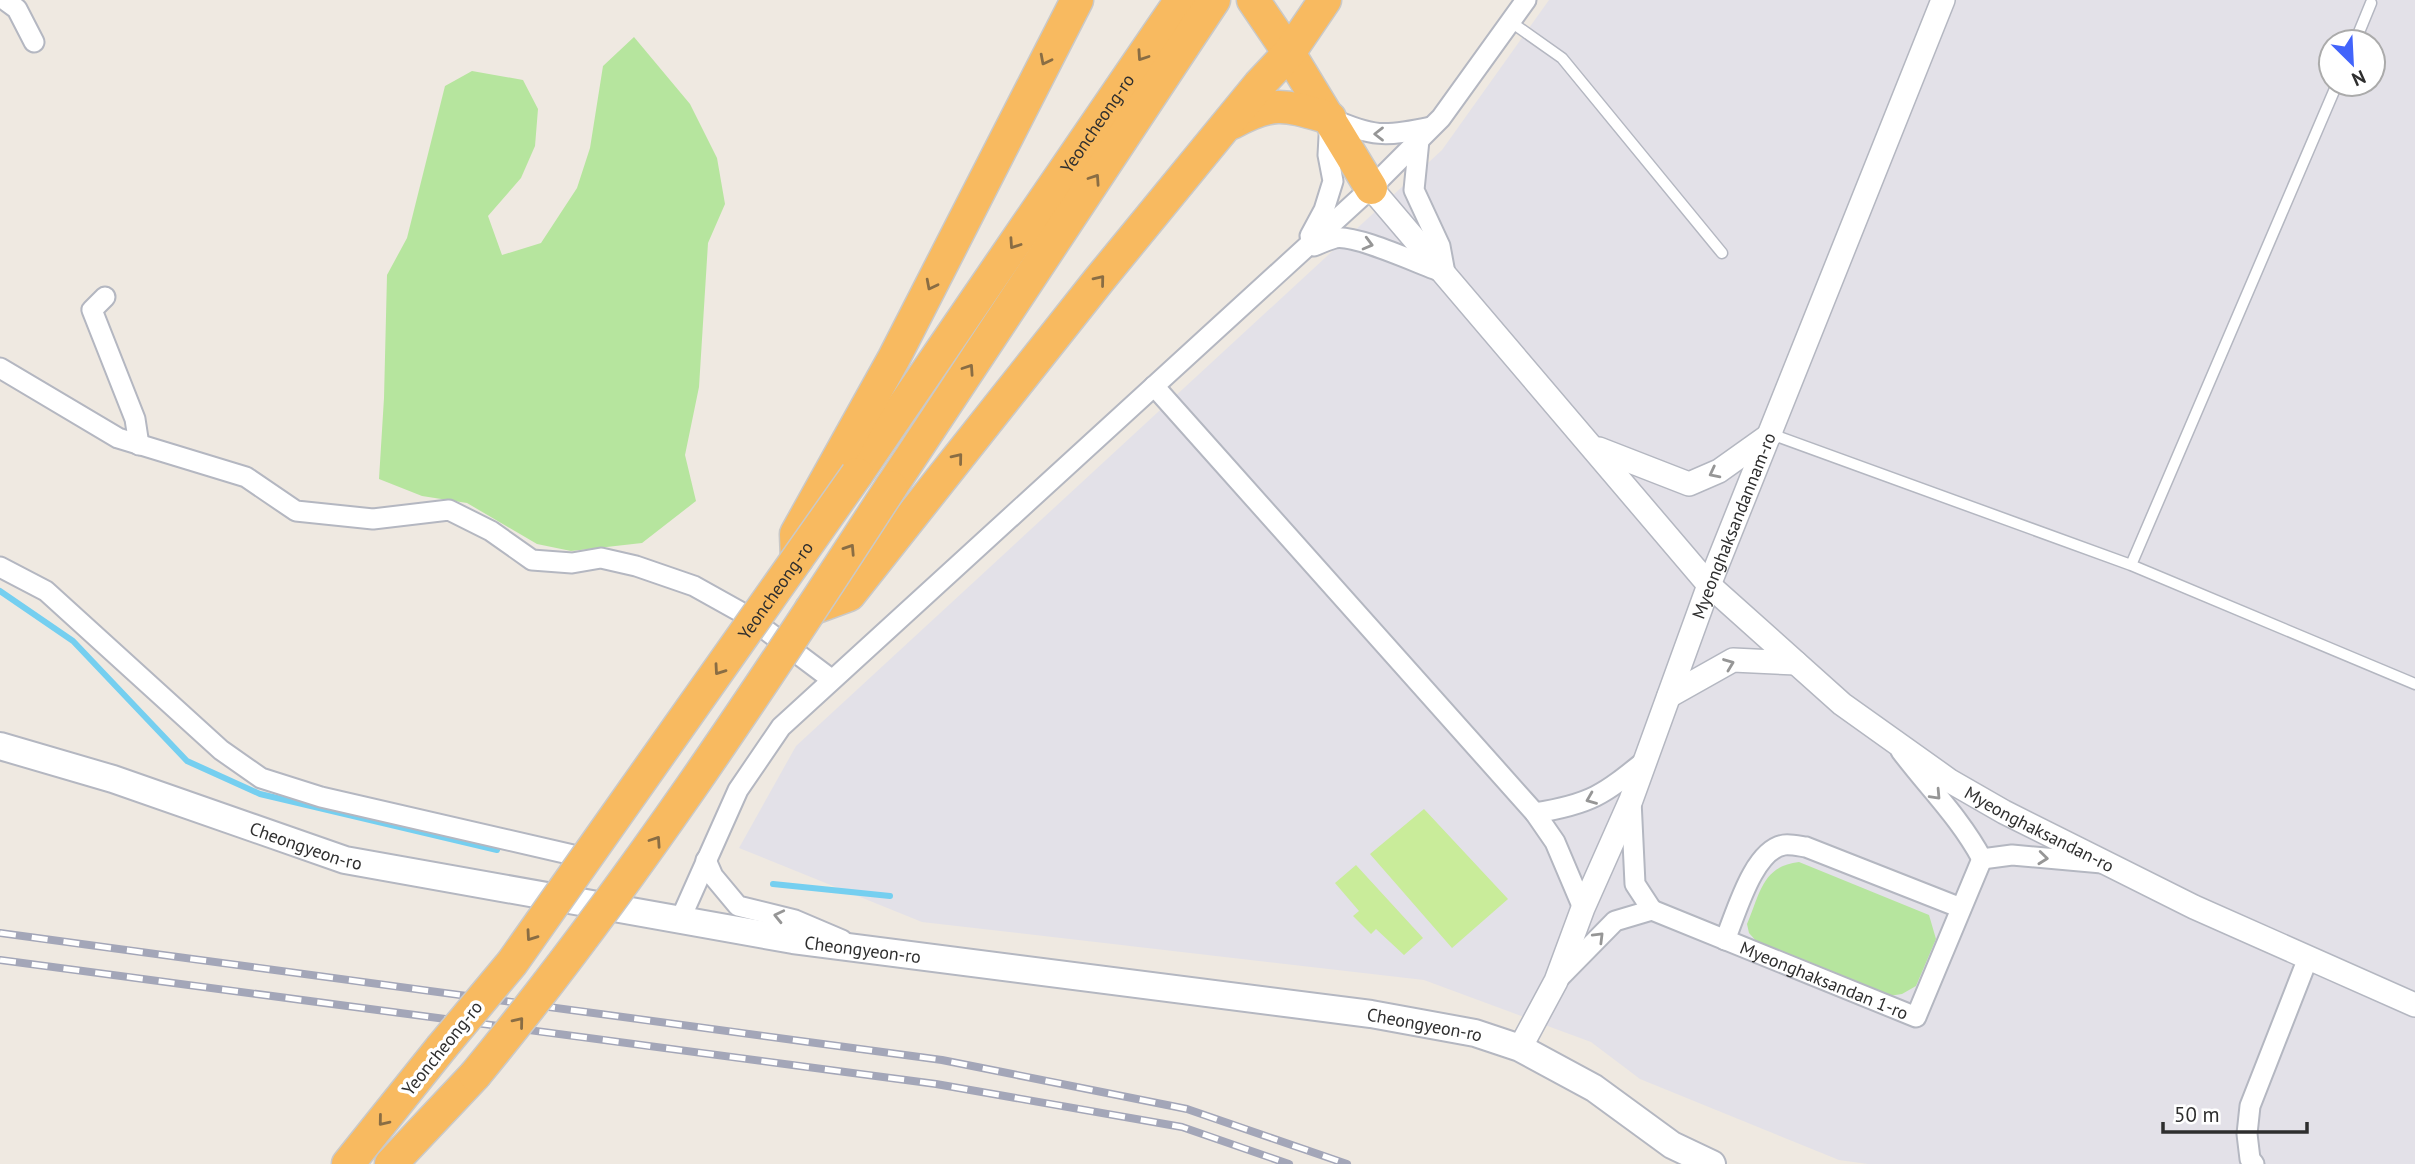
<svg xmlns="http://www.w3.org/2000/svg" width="2415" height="1164" font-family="'PT Sans',sans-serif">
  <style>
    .industrial { fill: #e3e1e8; fill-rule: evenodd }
    .green { fill: #b6e59e }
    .pitch { fill: #c9ec9a }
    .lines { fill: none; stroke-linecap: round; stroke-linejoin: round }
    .stream { stroke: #75cff0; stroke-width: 6 }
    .service-casing { stroke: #b4b7c1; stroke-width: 13 }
    .minor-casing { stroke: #b4b7c1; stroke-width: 23 }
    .tertiary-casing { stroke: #b4b7c1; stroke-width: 26 }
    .secondary-casing { stroke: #b4b7c1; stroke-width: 30 }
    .trunk-casing { stroke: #c9c9c9; stroke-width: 35 }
    .service { stroke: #fff; stroke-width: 10 }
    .minor { stroke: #fff; stroke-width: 19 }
    .tertiary { stroke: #fff; stroke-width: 23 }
    .secondary { stroke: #fff; stroke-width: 26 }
    .trunk { stroke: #f8ba60; stroke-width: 32 }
    .rail-casing { stroke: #a3a6b8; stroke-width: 8 }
    .rail { stroke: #fff; stroke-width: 5; stroke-dasharray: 16; stroke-linecap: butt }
    .trunk-bridge-casing { stroke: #c9c9c9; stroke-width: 35; stroke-linecap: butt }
    .trunk-bridge { stroke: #f8ba60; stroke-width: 32 }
    .oneway { stroke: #896d44 }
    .oneway2 { stroke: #969696 }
    .labels { text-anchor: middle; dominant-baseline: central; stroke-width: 7; stroke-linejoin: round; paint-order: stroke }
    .street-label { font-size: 18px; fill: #2e2e2e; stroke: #fff }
  </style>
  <rect width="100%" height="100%" fill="#efe9e1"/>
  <path class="industrial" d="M 1549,0 L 2415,0 L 2415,1164 L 1868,1164 L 1839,1160 L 1640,1079 L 1591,1042 L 1424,980 L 922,922 L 739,848 L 796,746 L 1442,150 ZM 2331,42 L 2373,42 L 2373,84 L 2331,84 Z"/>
  <path class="green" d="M 634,37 L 690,104 L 717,158 L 725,204 L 708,243 L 699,387 L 685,455 L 696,501 L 642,543 L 571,551 L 537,544 L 467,503 L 422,496 L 379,479 L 384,398 L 387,275 L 407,238 L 445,86 L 472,71 L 523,80 L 538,109 L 535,146 L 521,178 L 488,216 L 502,255 L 541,243 L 577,188 L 590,148 L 603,66 Z
    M 1799,862 L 1929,915 L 1936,939 L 1916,986 L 1902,994 L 1889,996 L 1757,942 L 1749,933 L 1747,924 C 1760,894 1762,866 1799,862 Z"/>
  <path class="pitch" d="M 1424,809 L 1508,899 L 1452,948 L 1370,854 Z
    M 1356,865 L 1423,938 L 1404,955 L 1376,929 L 1371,934 L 1353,916 L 1359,911 L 1335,883 Z"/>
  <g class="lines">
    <path class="stream" d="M 0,591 L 73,641 L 187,761 L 260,794 L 497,850
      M 773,884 L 890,896"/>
    <g class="service-casing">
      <path id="service" d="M 1511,22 L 1562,58 L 1722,253
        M 2355,42 L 2371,3
        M 1771,434 L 2131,565 L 2415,684
        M 2131,565 L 2337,84"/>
    </g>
    <g class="minor-casing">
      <g id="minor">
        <path d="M 5,0 L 17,9 L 34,42"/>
        <path d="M 1310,236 L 1324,210 L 1333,181 L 1328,155 L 1330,118 C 1373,137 1384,137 1431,127"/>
        <path d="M 1314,246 C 1321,243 1328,240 1335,238 C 1356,234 1421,265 1445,273 L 1440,246 L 1414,190 L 1419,140"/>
        <path d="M 105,297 L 92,310 L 135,419 L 139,445"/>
        <path d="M 0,368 L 118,438 L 246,477 L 296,511 L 373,519 L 449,510 L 491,531 L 532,560 L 572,563 L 601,558 L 636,566 L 694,586 L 746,615 L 831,679"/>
        <path d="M 1154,386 L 1535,813"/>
        <path d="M 0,567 L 46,591 L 221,750 L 261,778 L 321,797 L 586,858"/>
        <path d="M 1901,751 C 1929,788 1960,818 1982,859"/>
        <path d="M 1631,800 L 1635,884 L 1652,910"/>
        <path d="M 1982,859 L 2012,855 L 2102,863"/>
        <path d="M 706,860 L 713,876 L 738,906 L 795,920 L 842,940"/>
        <path d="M 1583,908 L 1555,842 L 1535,813 C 1591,804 1603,795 1646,760"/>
        <path id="s1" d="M 1652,910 L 1916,1017 L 1982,859"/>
        <path d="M 680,920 L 738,790 L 781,727 L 1371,188 L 1441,118 L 1526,0"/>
        <path d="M 1725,940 C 1736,914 1753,850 1784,845 C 1790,844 1799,846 1806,847 L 1961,908"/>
        <path d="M 1557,980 L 1615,921 L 1652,910"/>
        <path d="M 2254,1164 L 2250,1159 L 2247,1134 L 2250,1106 L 2308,958"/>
      </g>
    </g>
    <g class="tertiary-casing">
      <g id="tertiary">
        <path id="s2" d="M 1371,188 L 1709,585 L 1842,704 L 1950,781 L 2004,812 L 2194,907 L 2415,1005"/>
        <path d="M 1599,449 L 1689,484 L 1719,471 L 1771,434"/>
        <path d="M 1669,696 L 1733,660 L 1796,663"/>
        <path id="s3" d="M 1520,1048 L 1556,981 L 1583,908 L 1631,800 L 1709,585 L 1943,0"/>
      </g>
    </g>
    <g class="secondary-casing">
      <g id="secondary">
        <path id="s4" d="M 0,746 L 113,779 L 345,860 L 793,940 L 1371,1014 L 1475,1033 L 1520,1048 L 1594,1088 L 1672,1145 L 1712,1164"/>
      </g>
    </g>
    <g class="trunk-casing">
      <g id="trunk">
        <path d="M 1253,0 L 1289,53 L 1371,188"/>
        <path d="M 1232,123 C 1274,100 1285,105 1330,118"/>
        <path id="s5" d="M 857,474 L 1181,0"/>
        <path d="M 891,487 L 1214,0"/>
        <path d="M 797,559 L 796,534 L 894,358 L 1077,0"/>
        <path d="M 811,609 L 849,595 L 1099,280 L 1259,85 L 1289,53 L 1325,0"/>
        <path d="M 348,1164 L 441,1048"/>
        <path d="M 391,1164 L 475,1075"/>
      </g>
    </g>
    <use href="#service" class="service"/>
    <use href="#minor" class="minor"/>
    <use href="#tertiary" class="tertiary"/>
    <use href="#secondary" class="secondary"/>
    <use href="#trunk" class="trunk"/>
    <g class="rail-casing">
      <path id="rail" d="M 0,933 L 942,1060 L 1187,1109 L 1347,1164
        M 0,960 L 936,1084 L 1182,1127 L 1289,1164"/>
    </g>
    <use href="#rail" class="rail"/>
    <g class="trunk-bridge-casing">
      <g id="trunk-bridge">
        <path id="s6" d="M 441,1048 L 512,963 L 857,474"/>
        <path d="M 475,1075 C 628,889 760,689 891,487"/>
      </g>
    </g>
    <use href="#trunk-bridge" class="trunk-bridge"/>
  </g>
  <defs><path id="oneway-chevron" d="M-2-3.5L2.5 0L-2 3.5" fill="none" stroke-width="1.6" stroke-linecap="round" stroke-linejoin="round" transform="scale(1.75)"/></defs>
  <g class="oneway">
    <use href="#oneway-chevron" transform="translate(1142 56) rotate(124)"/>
    <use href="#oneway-chevron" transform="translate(1045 60) rotate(117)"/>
    <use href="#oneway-chevron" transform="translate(1095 179) rotate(-56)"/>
    <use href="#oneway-chevron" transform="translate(1014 244) rotate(124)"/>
    <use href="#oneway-chevron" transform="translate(1100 280) rotate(-51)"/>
    <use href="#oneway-chevron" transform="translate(931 285) rotate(117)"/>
    <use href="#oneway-chevron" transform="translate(969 369) rotate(-56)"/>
    <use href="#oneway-chevron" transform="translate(958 458) rotate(-51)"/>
    <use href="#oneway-chevron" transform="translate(850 549) rotate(-57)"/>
    <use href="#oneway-chevron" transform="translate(719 670) rotate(125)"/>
    <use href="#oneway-chevron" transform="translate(656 841) rotate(-56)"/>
    <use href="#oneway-chevron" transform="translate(531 936) rotate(125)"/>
    <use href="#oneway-chevron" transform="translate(519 1022) rotate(-51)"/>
    <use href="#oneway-chevron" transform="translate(383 1121) rotate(129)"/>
  </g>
  <g class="oneway2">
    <use href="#oneway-chevron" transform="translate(1379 134) rotate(-180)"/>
    <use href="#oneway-chevron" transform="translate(1368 244) rotate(15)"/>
    <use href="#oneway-chevron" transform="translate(1714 473) rotate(153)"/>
    <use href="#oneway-chevron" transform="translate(1729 664) rotate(-21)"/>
    <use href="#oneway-chevron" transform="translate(1936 795) rotate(47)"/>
    <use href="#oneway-chevron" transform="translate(1591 799) rotate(158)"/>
    <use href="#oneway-chevron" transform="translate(2043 858) rotate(6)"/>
    <use href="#oneway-chevron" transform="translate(779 916) rotate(-167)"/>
    <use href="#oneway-chevron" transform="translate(1599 937) rotate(-45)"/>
  </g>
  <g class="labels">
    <g class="street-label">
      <text stroke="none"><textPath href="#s5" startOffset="425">Yeoncheong-ro</textPath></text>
      <text stroke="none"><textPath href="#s3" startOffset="565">Myeonghaksandannam-ro</textPath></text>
      <text stroke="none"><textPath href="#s6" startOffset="567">Yeoncheong-ro</textPath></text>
      <text stroke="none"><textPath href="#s2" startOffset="934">Myeonghaksandan-ro</textPath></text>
      <text stroke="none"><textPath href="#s4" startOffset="322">Cheongyeon-ro</textPath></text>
      <text stroke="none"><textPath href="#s4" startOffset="889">Cheongyeon-ro</textPath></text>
      <text stroke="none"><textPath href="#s1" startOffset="186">Myeonghaksandan 1-ro</textPath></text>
      <text stroke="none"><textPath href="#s4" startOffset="1456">Cheongyeon-ro</textPath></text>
      <text transform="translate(442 1048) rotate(-51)">Yeoncheong-ro</text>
    </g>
  </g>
  <g transform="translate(2352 63) rotate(156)"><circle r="33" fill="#ffffff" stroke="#ababab" stroke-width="2"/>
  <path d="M0-5L12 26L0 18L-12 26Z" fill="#4264fb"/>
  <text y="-10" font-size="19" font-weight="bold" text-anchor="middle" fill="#2e2e2e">N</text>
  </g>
  <path d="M2163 1122v10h144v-10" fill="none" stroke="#2e2e2e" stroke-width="3.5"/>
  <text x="2174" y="1122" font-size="21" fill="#2e2e2e" stroke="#ffffff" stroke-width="5" paint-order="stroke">50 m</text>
</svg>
